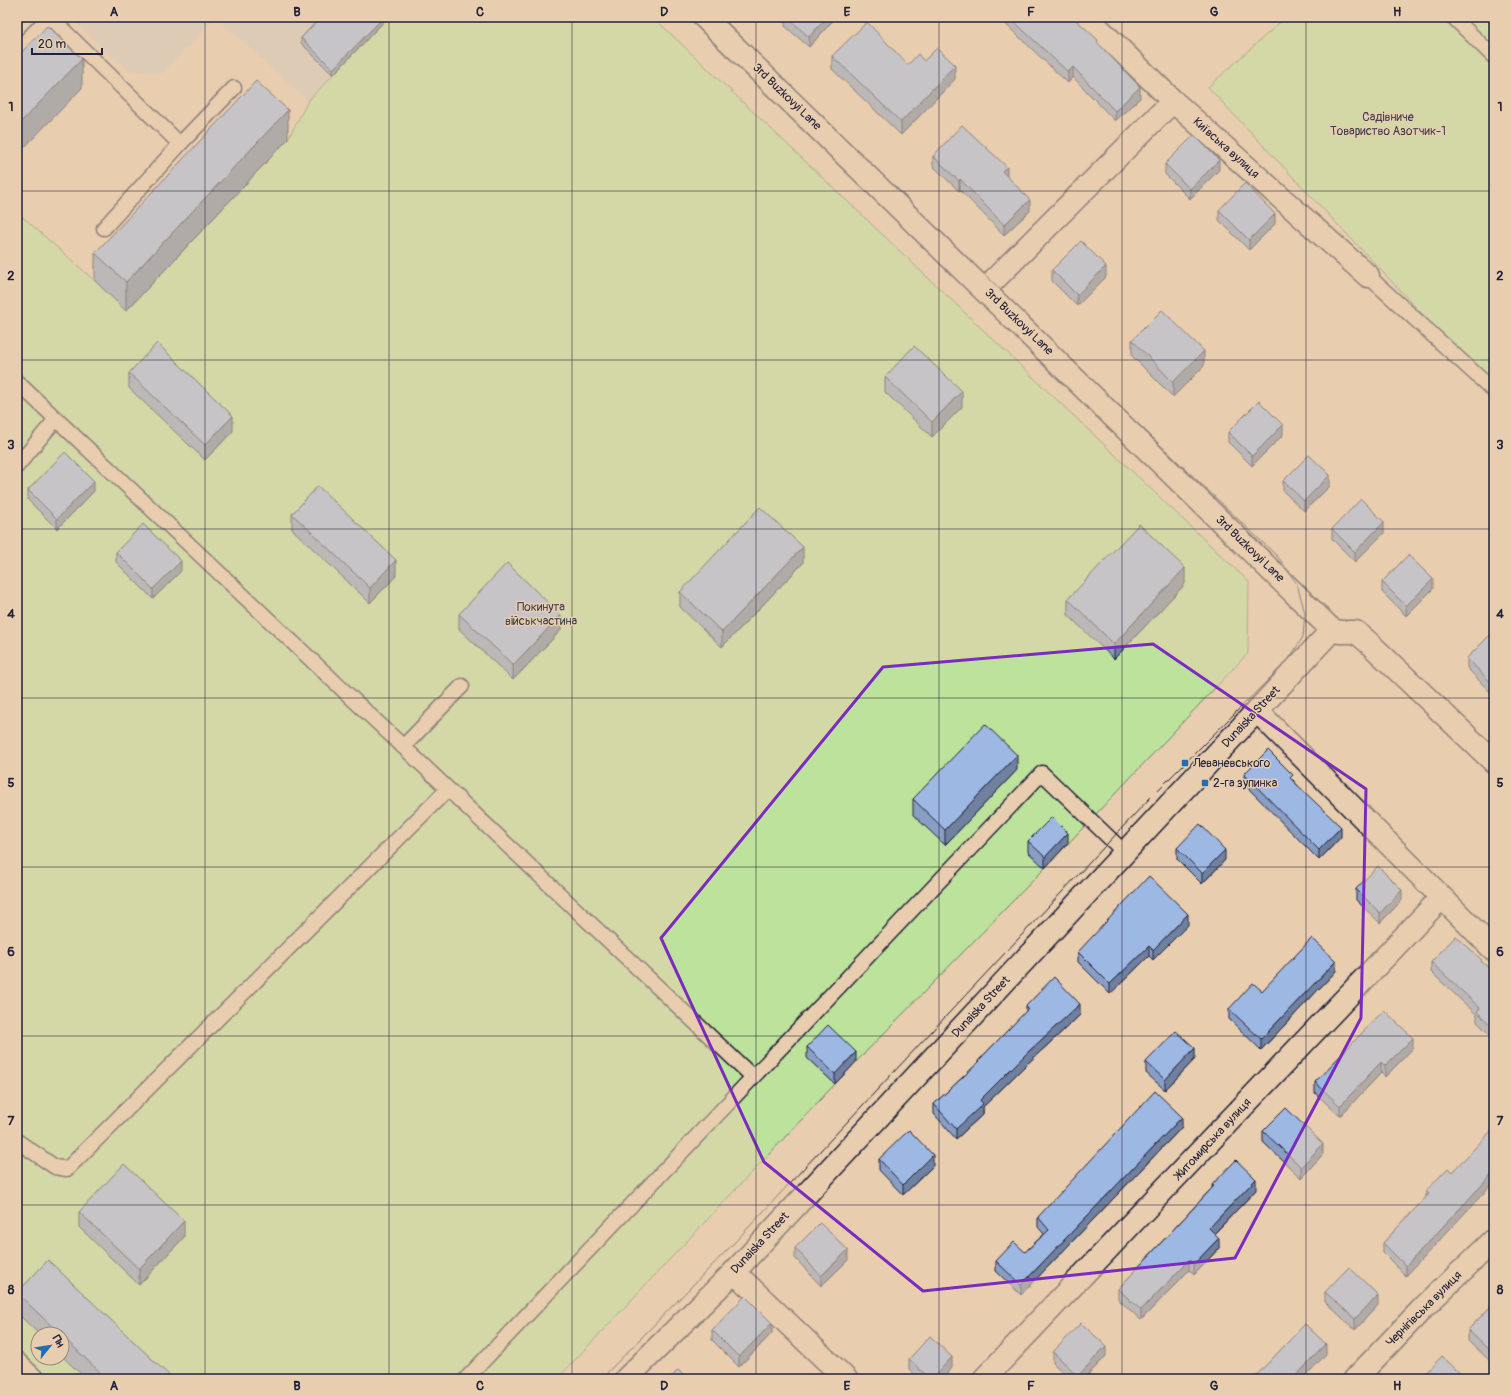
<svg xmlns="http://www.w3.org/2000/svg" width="1511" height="1396" font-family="Pangolin,sans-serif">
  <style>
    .built { fill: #d2c7bf }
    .green { fill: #bce29c; stroke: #6f826c; fill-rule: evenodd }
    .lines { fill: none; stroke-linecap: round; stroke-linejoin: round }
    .lane-casing { stroke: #22223b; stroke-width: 17 }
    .street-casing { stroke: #22223b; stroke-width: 25 }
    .secondary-casing { stroke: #22223b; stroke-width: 25 }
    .lane { stroke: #e8cdaf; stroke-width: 14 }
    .street { stroke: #e8cdaf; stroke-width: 22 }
    .secondary { stroke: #e8cdaf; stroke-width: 22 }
    .tram { stroke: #22223b; stroke-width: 1 }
    .wall { fill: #889ec4; stroke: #22223b }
    .shaded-wall { fill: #6f81a0; stroke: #22223b }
    .building { fill: #9eb8e4; stroke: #22223b }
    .marked { fill: none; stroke: #7b2cbf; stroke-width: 3; stroke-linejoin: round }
    .grid { fill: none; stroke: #22223b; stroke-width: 1; stroke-opacity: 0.55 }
    .poi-dot { fill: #1f6fb2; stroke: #e8cdaf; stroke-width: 1.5 }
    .labels { text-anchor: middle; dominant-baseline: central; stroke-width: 3; stroke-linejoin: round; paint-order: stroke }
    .street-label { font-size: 12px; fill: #22223b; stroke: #e8cdaf }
    .park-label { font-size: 12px; fill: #393f4a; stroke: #e8cdaf }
    .poi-label { font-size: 12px; fill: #22223b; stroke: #e8cdaf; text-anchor: start }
    .neatline { fill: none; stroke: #22223b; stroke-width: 1.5 }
    .grid-label { font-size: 13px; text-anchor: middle; font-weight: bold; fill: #22223b }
  </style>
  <rect width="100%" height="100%" fill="#e8cdaf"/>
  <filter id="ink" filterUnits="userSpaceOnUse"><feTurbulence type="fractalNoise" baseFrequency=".025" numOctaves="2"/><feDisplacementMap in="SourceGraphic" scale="8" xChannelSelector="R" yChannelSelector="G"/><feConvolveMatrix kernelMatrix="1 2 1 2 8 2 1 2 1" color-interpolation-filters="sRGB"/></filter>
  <g filter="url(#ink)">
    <path class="built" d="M 69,17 L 388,17 L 308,101 L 216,17 L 162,73 L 128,70 Z"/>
    <path class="green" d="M 388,17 L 653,17 L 1249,582 L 1248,653 L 1045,868 L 856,1062 L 807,1058 L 835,1084 L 557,1379 L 17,1379 L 17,212 L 95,281 L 288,139 L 308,101 ZM 38,1334 L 62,1334 L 62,1358 L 38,1358 Z
      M 1286,17 L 1494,17 L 1494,390 L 1208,87 Z"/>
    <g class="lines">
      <g class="lane-casing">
        <path id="lane" d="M 50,17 L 180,144
          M 1453,17 L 1494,57
          M 17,50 L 49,17
          M 104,228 L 180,144 L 234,88
          M 1368,276 L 1494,391
          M 17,382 L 753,1077
          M 17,466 L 56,419
          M 403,747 L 462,686
          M 17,1141 L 55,1167 L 67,1169 L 448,789
          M 17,1359 L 38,1379
          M 466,1379 L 1042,773 L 1125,853"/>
      </g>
      <g class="street-casing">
        <path id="street" d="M 1087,17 L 1173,101 L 1368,276
          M 985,289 L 1173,101
          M 1332,630 L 1340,632 L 1356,632 L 1368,642 L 1494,762
          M 1257,711 L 1494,950
          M 734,1272 L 846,1379
          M 984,1379 L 1441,898
          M 1355,1379 L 1425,1306 L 1494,1240"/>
      </g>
      <g class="secondary-casing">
        <path id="secondary" d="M 626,1379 L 734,1272 L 1332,630 L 704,17"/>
      </g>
      <use href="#lane" class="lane"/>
      <use href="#street" class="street"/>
      <use href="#secondary" class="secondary"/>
      <path class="tram" d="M 601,1379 L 734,1243 L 1148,800 L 1289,659 L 1303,637 L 1305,613 L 1297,584 L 1278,557 L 1136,422 L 721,17"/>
    </g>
    <path class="wall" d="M 321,17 L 388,17 L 333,75 L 301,43 L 301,38 Z
      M 785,17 L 836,17 L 809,47 L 785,26 Z
      M 998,17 L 1073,17 L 1098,43 L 1140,98 L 1115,121 L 1073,77 L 1068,83 Z
      M 832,56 L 908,65 L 924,61 L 955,79 L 901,135 L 832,69 Z
      M 288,139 L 126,311 L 95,281 L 95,253 Z
      M 933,156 L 1030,211 L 1004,235 L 960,190 L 959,191 L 933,166 Z
      M 1165,164 L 1219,170 L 1190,199 L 1165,174 Z
      M 1219,210 L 1275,224 L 1249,250 L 1219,220 Z
      M 1052,270 L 1106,277 L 1077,306 L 1052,281 Z
      M 1132,340 L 1204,366 L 1173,397 L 1132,356 Z
      M 129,373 L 233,431 L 205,460 L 129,388 Z
      M 885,377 L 962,407 L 932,437 L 885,392 Z
      M 1228,432 L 1283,435 L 1252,466 L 1228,442 Z
      M 1283,481 L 1330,486 L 1304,511 L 1283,491 Z
      M 28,490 L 94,491 L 57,529 L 28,500 Z
      M 292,514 L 396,576 L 370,603 L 292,529 Z
      M 1332,529 L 1384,533 L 1355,562 L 1332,539 Z
      M 116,552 L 181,571 L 153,599 L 116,562 Z
      M 803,563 L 722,647 L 680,607 L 680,592 Z
      M 1382,582 L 1433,589 L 1406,616 L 1382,592 Z
      M 1185,584 L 1114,659 L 1068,615 L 1068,599 Z
      M 459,614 L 561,630 L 513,680 L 459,629 Z
      M 1494,635 L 1494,696 L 1467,668 L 1467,658 Z
      M 1017,770 L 945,845 L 913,815 L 913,799 Z
      M 1244,774 L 1293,780 L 1341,837 L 1319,860 L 1244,784 Z
      M 1028,841 L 1068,843 L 1045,868 L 1028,852 Z
      M 1177,848 L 1225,860 L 1202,884 L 1177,859 Z
      M 1356,889 L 1402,900 L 1380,923 L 1356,900 Z
      M 1188,925 L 1153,960 L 1149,956 L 1110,994 L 1078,962 L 1078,952 Z
      M 1431,962 L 1482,962 L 1494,973 L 1494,1039 L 1477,1022 L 1477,1015 L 1431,972 Z
      M 1336,971 L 1261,1050 L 1229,1019 L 1229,1009 L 1262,991 Z
      M 1026,1006 L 1080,1015 L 1027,1064 L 983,1107 L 983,1114 L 956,1139 L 934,1114 L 934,1104 L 978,1063 L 978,1061 L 1026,1012 Z
      M 807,1047 L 856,1062 L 835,1084 L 807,1058 Z
      M 1413,1048 L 1385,1077 L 1381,1073 L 1340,1116 L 1315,1093 L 1315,1082 Z
      M 1195,1059 L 1165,1090 L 1146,1073 L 1146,1062 Z
      M 1182,1127 L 1021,1295 L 996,1271 L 996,1261 L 1025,1252 L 1044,1234 L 1038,1227 L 1038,1217 Z
      M 1263,1131 L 1323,1154 L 1301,1178 L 1263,1142 Z
      M 879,1159 L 933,1166 L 903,1195 L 879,1170 Z
      M 1452,1172 L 1406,1276 L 1383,1253 L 1383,1243 L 1426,1198 L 1426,1191 Z
      M 1212,1185 L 1256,1190 L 1215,1233 L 1219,1248 L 1194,1275 L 1189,1270 L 1141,1320 L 1118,1299 L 1118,1289 L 1212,1188 Z
      M 79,1212 L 184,1237 L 139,1285 L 79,1227 Z
      M 795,1248 L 848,1260 L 821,1286 L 795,1258 Z
      M 1325,1292 L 1378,1305 L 1355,1330 L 1325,1302 Z
      M 17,1293 L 173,1379 L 86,1379 L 62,1356 L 62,1334 L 39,1334 L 17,1313 Z
      M 1494,1303 L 1494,1365 L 1468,1340 L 1468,1330 Z
      M 712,1330 L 772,1333 L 739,1367 L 712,1340 Z
      M 1053,1352 L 1106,1356 L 1084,1379 L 1070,1379 L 1053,1363 Z
      M 909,1359 L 952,1368 L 942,1379 L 919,1379 L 909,1369 Z"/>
    <path class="shaded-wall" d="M 384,17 L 388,17 L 333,75 L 333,69 Z
      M 827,17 L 836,17 L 809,47 L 809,37 Z
      M 82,59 L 82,88 L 17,155 L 17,126 Z
      M 955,65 L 955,79 L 901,135 L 901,122 Z
      M 1073,67 L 1073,77 L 1068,83 L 1068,72 Z
      M 1140,87 L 1140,98 L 1115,121 L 1115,111 Z
      M 288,110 L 288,139 L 126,311 L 126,282 Z
      M 1219,160 L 1219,170 L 1190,199 L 1190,189 Z
      M 1007,167 L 1007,177 L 1002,171 Z
      M 960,179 L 960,190 L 959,191 L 959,181 Z
      M 1030,200 L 1030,211 L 1004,235 L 1004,225 Z
      M 1275,214 L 1275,224 L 1249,250 L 1249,240 Z
      M 1106,266 L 1106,277 L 1077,306 L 1077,295 Z
      M 1204,351 L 1204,366 L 1173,397 L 1173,382 Z
      M 962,391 L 962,407 L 932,437 L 932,422 Z
      M 233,416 L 233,431 L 205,460 L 205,445 Z
      M 1283,425 L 1283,435 L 1252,466 L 1252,456 Z
      M 1330,475 L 1330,486 L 1304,511 L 1304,501 Z
      M 94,481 L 94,491 L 57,529 L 57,519 Z
      M 1384,522 L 1384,533 L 1355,562 L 1355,552 Z
      M 803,547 L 803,563 L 722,647 L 722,632 Z
      M 396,560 L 396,576 L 370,603 L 370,588 Z
      M 181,561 L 181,571 L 153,599 L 153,589 Z
      M 1185,568 L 1185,584 L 1114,659 L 1114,644 Z
      M 1433,579 L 1433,589 L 1406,616 L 1406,606 Z
      M 561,615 L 561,630 L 513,680 L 513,665 Z
      M 1017,755 L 1017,770 L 945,845 L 945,830 Z
      M 1341,827 L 1341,837 L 1319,860 L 1319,850 Z
      M 1068,833 L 1068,843 L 1045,868 L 1045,857 Z
      M 1225,850 L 1225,860 L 1202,884 L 1202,873 Z
      M 1402,890 L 1402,900 L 1380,923 L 1380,913 Z
      M 1188,914 L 1188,925 L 1153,960 L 1153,950 Z
      M 1149,946 L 1149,956 L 1110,994 L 1110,984 Z
      M 1336,961 L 1336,971 L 1261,1050 L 1261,1039 Z
      M 1080,1004 L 1080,1015 L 1027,1064 L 983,1107 L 983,1114 L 956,1139 L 956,1129 L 980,1100 L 1027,1053 Z
      M 1413,1038 L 1413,1048 L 1385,1077 L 1385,1066 Z
      M 1195,1048 L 1195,1059 L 1165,1090 L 1165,1080 Z
      M 856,1052 L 856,1062 L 835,1084 L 835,1074 Z
      M 1381,1062 L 1381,1073 L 1340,1116 L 1340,1106 Z
      M 1182,1117 L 1182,1127 L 1021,1295 L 1021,1285 Z
      M 1323,1144 L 1323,1154 L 1301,1178 L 1301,1167 Z
      M 933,1155 L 933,1166 L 903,1195 L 903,1185 Z
      M 1494,1172 L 1494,1182 L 1406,1276 L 1406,1266 Z
      M 1256,1179 L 1256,1190 L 1209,1239 L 1209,1228 Z
      M 184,1221 L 184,1237 L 139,1285 L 139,1269 Z
      M 1219,1238 L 1219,1248 L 1194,1275 L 1194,1264 Z
      M 848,1250 L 848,1260 L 821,1286 L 821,1276 Z
      M 1189,1260 L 1189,1270 L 1141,1320 L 1141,1310 Z
      M 1378,1295 L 1378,1305 L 1355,1330 L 1355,1319 Z
      M 772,1323 L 772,1333 L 739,1367 L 739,1357 Z
      M 1326,1344 L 1326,1354 L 1303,1379 L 1293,1379 Z
      M 1106,1346 L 1106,1356 L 1084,1379 L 1078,1379 L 1078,1376 Z
      M 952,1357 L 952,1368 L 942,1379 L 932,1379 Z"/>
    <path class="building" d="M 321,17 L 384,17 L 333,69 L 301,38 Z
      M 787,17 L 827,17 L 809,37 Z
      M 1009,17 L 1073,17 L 1098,40 L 1097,42 L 1140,87 L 1115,111 L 1073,67 L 1068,72 Z
      M 867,22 L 908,65 L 918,54 L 924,61 L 937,48 L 955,65 L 901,122 L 832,56 Z
      M 47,26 L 82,59 L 17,126 L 17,57 Z
      M 256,81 L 288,110 L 126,282 L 95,253 Z
      M 962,125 L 1007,167 L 1002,171 L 1030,200 L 1004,225 L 960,179 L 959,181 L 933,156 Z
      M 1194,135 L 1219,160 L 1190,189 L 1165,164 Z
      M 1245,183 L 1275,214 L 1249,240 L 1219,210 Z
      M 1081,241 L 1106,266 L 1077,295 L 1052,270 Z
      M 1162,310 L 1204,351 L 1173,382 L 1132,340 Z
      M 157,343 L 233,416 L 205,445 L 129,373 Z
      M 914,346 L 962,391 L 932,422 L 885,377 Z
      M 1259,401 L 1283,425 L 1252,456 L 1228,432 Z
      M 65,452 L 94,481 L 57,519 L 28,490 Z
      M 1309,455 L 1330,475 L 1304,501 L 1283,481 Z
      M 318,486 L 396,560 L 370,588 L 292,514 Z
      M 1361,499 L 1384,522 L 1355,552 L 1332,529 Z
      M 760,507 L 803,547 L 722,632 L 680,592 Z
      M 143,524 L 181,561 L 153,589 L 116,552 Z
      M 1139,524 L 1185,568 L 1114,644 L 1068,599 Z
      M 1408,555 L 1433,579 L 1406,606 L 1382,582 Z
      M 507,563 L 561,615 L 513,665 L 459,614 Z
      M 1492,633 L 1494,635 L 1494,686 L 1467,658 Z
      M 985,724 L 1017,755 L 945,830 L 913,799 Z
      M 1268,750 L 1293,775 L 1290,778 L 1341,827 L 1319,850 L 1244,774 Z
      M 1052,817 L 1068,833 L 1045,857 L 1028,841 Z
      M 1200,824 L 1225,850 L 1202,873 L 1177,848 Z
      M 1378,866 L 1402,890 L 1380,913 L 1356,889 Z
      M 1149,876 L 1188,914 L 1153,950 L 1149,946 L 1110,984 L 1078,952 Z
      M 1456,936 L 1482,960 L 1481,961 L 1494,973 L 1494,1028 L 1477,1012 L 1480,1008 L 1431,962 Z
      M 1312,938 L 1336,961 L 1261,1039 L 1229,1009 L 1253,983 L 1262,991 Z
      M 1054,977 L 1080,1004 L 1027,1053 L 980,1100 L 983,1104 L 956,1129 L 934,1104 L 979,1062 L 978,1061 L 1028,1009 L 1026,1006 Z
      M 1384,1010 L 1413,1038 L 1385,1066 L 1381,1062 L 1340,1106 L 1315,1082 Z
      M 828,1025 L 856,1052 L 835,1074 L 807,1047 Z
      M 1176,1031 L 1195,1048 L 1165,1080 L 1146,1062 Z
      M 1155,1091 L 1182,1117 L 1021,1285 L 996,1261 L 1014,1242 L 1025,1252 L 1049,1230 L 1038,1217 Z
      M 1286,1108 L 1323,1144 L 1301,1167 L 1263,1131 Z
      M 1494,1128 L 1494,1172 L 1406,1266 L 1383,1243 L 1429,1194 L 1426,1191 L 1448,1168 L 1452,1172 Z
      M 909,1130 L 933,1155 L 903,1185 L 879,1159 Z
      M 1236,1160 L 1256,1179 L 1209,1228 L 1219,1238 L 1194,1264 L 1189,1260 L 1141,1310 L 1118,1289 L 1214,1186 L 1212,1185 Z
      M 124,1164 L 184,1221 L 139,1269 L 79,1212 Z
      M 820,1223 L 848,1250 L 821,1276 L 795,1248 Z
      M 48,1260 L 173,1379 L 107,1379 L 62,1336 L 62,1334 L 60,1334 L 17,1293 Z
      M 1349,1267 L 1378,1295 L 1355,1319 L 1325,1292 Z
      M 745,1296 L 772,1323 L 739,1357 L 712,1330 Z
      M 1494,1303 L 1494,1355 L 1468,1330 Z
      M 1081,1323 L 1106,1346 L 1078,1376 L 1053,1352 Z
      M 1305,1324 L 1326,1344 L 1293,1379 L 1253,1379 Z
      M 930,1336 L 952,1357 L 932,1379 L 930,1379 L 909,1359 Z
      M 1442,1356 L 1464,1377 L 1463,1379 L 1426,1379 L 1423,1376 Z
      M 678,1370 L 687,1379 L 670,1379 Z"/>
  </g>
  <path d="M0 0H1511V1396H0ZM 1153,644 L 1366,789 L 1361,1018 L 1235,1258 L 923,1291 L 764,1162 L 661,938 L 883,667 Z" fill="#e8cdaf" fill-opacity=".55" fill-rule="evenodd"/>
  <path class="marked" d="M 1153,644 L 1366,789 L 1361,1018 L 1235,1258 L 923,1291 L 764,1162 L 661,938 L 883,667 Z"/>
  <path class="grid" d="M 205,17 L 205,1379M 389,17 L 389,1379M 572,17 L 572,1379M 756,17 L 756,1379M 939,17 L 939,1379M 1122,17 L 1122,1379M 1306,17 L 1306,1379M 17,191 L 1494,191M 17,360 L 1494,360M 17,529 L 1494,529M 17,698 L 1494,698M 17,867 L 1494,867M 17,1036 L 1494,1036M 17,1205 L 1494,1205"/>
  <g class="poi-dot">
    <rect x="1181" y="759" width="8" height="8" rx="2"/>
    <rect x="1201" y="779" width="8" height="8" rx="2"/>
  </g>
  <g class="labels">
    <g class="street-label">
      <text transform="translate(787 97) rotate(44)">3rd Buzkovyi Lane</text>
      <text transform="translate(1226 148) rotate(42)">Київська вулиця</text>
      <text transform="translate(1019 322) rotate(44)">3rd Buzkovyi Lane</text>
      <text transform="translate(1250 549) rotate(44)">3rd Buzkovyi Lane</text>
      <text transform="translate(1251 717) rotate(-47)">Dunaiska Street</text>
      <text transform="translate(981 1007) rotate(-47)">Dunaiska Street</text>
      <text transform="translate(1213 1139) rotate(-47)">Житомирська вулиця</text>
      <text transform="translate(760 1243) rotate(-47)">Dunaiska Street</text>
      <text transform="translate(1424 1309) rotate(-45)">Чернігівська вулиця</text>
    </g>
    <g class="park-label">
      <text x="1388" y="117">Садівниче<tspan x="1388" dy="14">Товариство Азотчик-1</tspan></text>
      <text x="541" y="607">Покинута<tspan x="541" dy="14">військчастина</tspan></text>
    </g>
    <g class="poi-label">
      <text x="1193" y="763">Леваневського</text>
      <text x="1213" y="783">2-га зупинка</text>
    </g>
  </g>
  <rect width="1511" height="1396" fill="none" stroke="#e8cdaf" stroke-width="44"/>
  <g transform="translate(50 1346) rotate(60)"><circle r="19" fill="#e8cdaf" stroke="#998981"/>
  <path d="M0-3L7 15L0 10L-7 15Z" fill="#1f6fb2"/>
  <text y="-6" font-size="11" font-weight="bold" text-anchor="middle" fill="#22223b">Пн</text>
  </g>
  <path d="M32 48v6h70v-6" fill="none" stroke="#22223b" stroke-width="2"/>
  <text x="38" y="48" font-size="12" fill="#22223b" stroke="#e8cdaf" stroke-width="3" paint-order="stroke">20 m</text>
  <rect x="22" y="22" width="1467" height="1352" class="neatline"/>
  <g class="grid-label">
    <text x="114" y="16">A</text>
    <text x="297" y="16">B</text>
    <text x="480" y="16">C</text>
    <text x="664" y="16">D</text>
    <text x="847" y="16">E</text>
    <text x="1031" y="16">F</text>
    <text x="1214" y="16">G</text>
    <text x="1397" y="16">H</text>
    <text x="11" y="111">1</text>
    <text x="1500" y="111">1</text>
    <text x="11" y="280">2</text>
    <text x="1500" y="280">2</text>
    <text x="11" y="449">3</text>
    <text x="1500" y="449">3</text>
    <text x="11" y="618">4</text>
    <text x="1500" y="618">4</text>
    <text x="11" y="787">5</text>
    <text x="1500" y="787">5</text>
    <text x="11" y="956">6</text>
    <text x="1500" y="956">6</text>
    <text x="11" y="1125">7</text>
    <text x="1500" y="1125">7</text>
    <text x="11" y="1294">8</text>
    <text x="1500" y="1294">8</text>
    <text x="114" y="1390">A</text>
    <text x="297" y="1390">B</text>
    <text x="480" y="1390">C</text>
    <text x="664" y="1390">D</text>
    <text x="847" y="1390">E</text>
    <text x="1031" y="1390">F</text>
    <text x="1214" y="1390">G</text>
    <text x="1397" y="1390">H</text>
  </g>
</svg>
